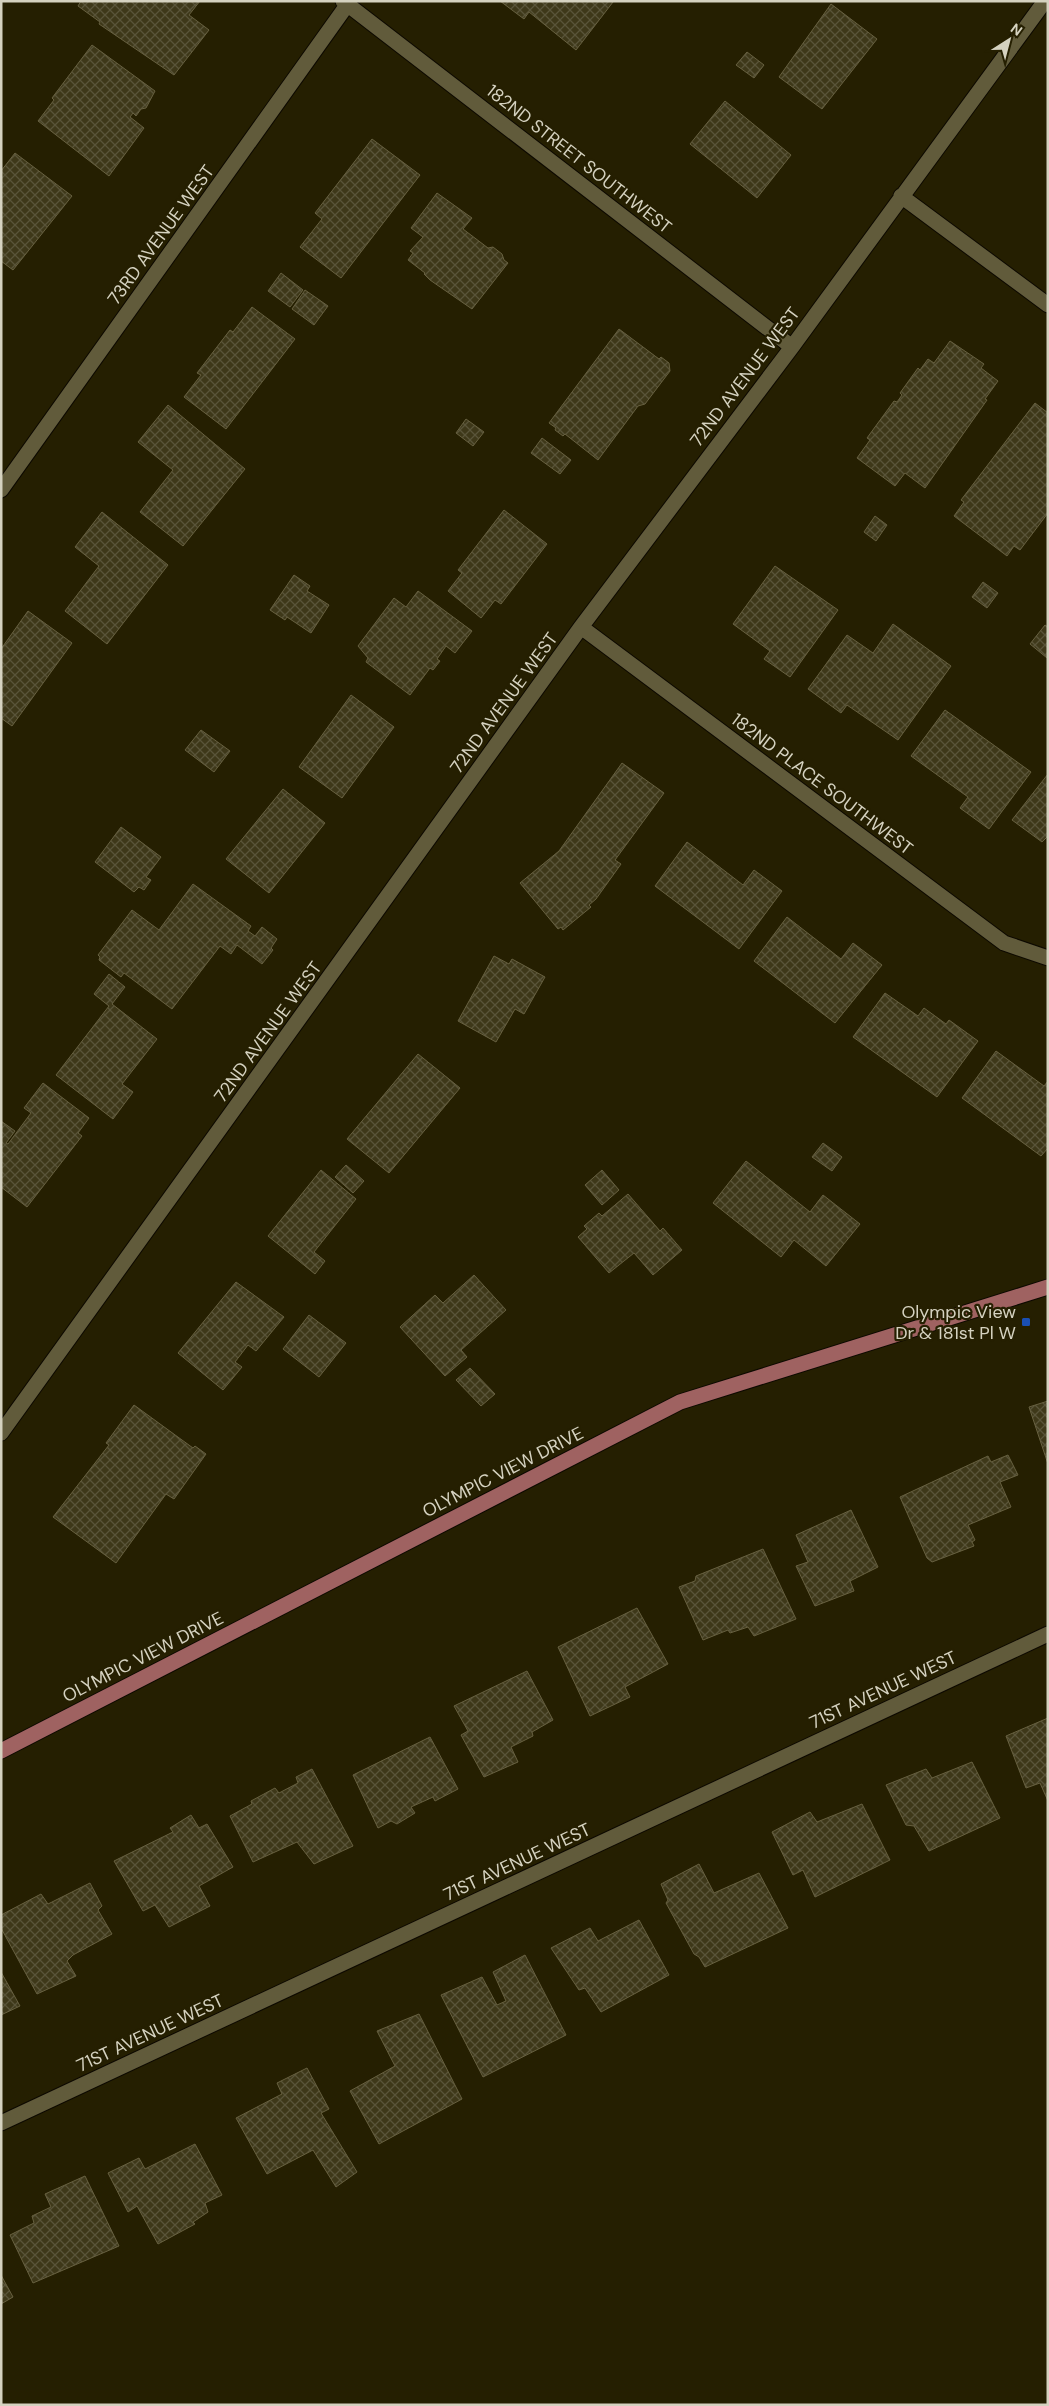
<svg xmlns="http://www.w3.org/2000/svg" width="1049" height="2406" font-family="'DM Sans',sans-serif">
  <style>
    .building { fill: url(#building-cross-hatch); stroke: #676040 }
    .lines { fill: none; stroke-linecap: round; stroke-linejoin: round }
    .minor-casing { stroke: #0d0900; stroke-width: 17 }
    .major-casing { stroke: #0d0900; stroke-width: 17 }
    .minor { stroke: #615b3b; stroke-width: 15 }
    .major { stroke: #9f6261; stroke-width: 15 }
    .transit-dot { fill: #1a4fb4; stroke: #251f01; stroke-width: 2 }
    .labels { text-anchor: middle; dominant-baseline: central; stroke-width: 4.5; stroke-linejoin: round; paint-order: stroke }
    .street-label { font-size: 18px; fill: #d5d2c0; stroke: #251f01 }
    .poi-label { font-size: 18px; fill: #d5d2c0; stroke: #251f01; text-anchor: end }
  </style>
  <defs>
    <pattern id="building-cross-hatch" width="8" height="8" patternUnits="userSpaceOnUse" patternTransform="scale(1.25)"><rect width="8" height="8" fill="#3e3819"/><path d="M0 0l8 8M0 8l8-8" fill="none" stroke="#595439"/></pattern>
  </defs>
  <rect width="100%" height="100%" fill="#251f01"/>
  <path class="building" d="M 81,1 L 200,1 L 189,15 L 209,30 L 174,75 L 99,24 L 100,22 L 78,6 Z
    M 500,1 L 612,1 L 613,2 L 576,50 L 529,12 L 524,19 Z
    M 831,4 L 877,39 L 822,109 L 779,77 Z
    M 92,45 L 155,91 L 146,108 L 141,109 L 136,116 L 133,113 L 130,117 L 144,128 L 109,176 L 38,121 L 54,100 L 52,98 Z
    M 747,52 L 764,65 L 754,78 L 736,65 Z
    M 725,101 L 791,155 L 757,198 L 690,144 Z
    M 372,139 L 420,175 L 341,278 L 300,247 L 322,219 L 315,213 Z
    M 15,153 L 72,196 L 13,270 L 1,261 L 1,171 Z
    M 437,193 L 472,218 L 463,229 L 488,248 L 493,247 L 502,254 L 504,260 L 508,263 L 472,309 L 430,280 L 424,274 L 425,273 L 408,260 L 413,253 L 410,251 L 423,237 L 411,228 Z
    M 281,273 L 303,290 L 290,307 L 268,291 Z
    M 305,290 L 328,306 L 314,325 L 292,309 Z
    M 252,307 L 295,339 L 226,429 L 184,397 L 201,375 L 197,373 L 230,330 L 233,332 Z
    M 619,329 L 659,359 L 661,357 L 669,363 L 670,371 L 645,404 L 638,406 L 598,460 L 565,434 L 563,436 L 555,430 L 556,428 L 549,423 Z
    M 950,341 L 984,364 L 981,368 L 998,381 L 985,399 L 987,400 L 925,488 L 905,473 L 895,486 L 857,458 L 870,440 L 867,438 L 894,401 L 897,402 L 902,395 L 900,393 L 918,368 L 920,370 L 928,359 L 934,363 Z
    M 1035,403 L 1048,413 L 1048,513 L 1020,550 L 1014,546 L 1007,556 L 954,516 L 964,502 L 961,500 Z
    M 168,405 L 245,469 L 183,546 L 140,512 L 173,470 L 138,442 Z
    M 466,419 L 484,432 L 473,446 L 456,433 Z
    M 542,438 L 571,460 L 560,474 L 531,453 Z
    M 504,510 L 547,544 L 501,604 L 495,600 L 481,618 L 448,591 L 462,573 L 458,570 Z
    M 102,512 L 168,565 L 107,644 L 65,611 L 99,566 L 75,547 Z
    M 875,516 L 887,525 L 876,541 L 864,532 Z
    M 775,566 L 838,610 L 790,677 L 764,659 L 770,651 L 733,624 Z
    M 294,575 L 310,586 L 307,591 L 329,605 L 311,633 L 287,617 L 285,620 L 270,610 Z
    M 983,582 L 998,593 L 987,608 L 972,597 Z
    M 418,591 L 472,631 L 455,653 L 446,646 L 437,659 L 440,661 L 433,670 L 430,668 L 410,695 L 366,662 L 368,658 L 358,646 L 394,598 L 406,607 Z
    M 28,611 L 72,643 L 12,726 L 1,718 L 1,649 Z
    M 893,624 L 951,666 L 898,740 L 847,705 L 841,713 L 808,689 L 847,635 L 873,653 Z
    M 1045,625 L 1048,627 L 1047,658 L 1030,644 Z
    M 351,695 L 394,727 L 342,798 L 299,767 Z
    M 945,710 L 1031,772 L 989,829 L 960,808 L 968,797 L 911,756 Z
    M 201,730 L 230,751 L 214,772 L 185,750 Z
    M 622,763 L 664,793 L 615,860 L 621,864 L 596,899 L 589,905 L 591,907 L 563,930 L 561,927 L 558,929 L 520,883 L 559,851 Z
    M 1048,774 L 1048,836 L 1042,842 L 1012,820 Z
    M 283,789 L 325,823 L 269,893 L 226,859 Z
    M 121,827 L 161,857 L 146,877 L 151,880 L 144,890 L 139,887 L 134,892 L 95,862 Z
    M 687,842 L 743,885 L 754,870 L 782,891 L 739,949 L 655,886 Z
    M 193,884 L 251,926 L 248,931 L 255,936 L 262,927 L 277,939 L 271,948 L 273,950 L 262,964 L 237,945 L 231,954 L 220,946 L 172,1009 L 124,973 L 121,977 L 99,960 L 100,957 L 98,955 L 132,910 L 159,930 Z
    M 787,917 L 841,959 L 853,943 L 882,965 L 835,1023 L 754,961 Z
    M 494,956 L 509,964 L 512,959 L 545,977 L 524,1014 L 515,1009 L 496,1042 L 458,1021 Z
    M 109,974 L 125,987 L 112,1004 L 157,1039 L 122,1084 L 133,1092 L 113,1119 L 56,1075 L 109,1006 L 94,994 Z
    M 885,993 L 918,1016 L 924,1008 L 946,1024 L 949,1020 L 978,1041 L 937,1097 L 853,1037 Z
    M 996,1051 L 1044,1086 L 1048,1081 L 1048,1148 L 1041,1156 L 962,1098 Z
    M 418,1054 L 460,1088 L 389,1173 L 347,1139 Z
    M 43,1083 L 89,1118 L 78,1133 L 82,1136 L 27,1207 L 1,1187 L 1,1121 L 15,1131 L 6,1143 L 8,1144 L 31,1113 L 24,1108 Z
    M 823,1143 L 842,1157 L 832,1171 L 812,1157 Z
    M 746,1161 L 810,1212 L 823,1195 L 860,1224 L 826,1266 L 794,1240 L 781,1257 L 713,1203 Z
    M 346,1165 L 364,1181 L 353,1193 L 335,1177 Z
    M 321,1170 L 356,1199 L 314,1252 L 325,1261 L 315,1274 L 268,1236 Z
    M 602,1170 L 619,1190 L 602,1205 L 585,1185 Z
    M 628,1194 L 660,1231 L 663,1228 L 682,1250 L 653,1275 L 634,1253 L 609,1273 L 578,1237 L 587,1229 L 584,1226 L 599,1213 L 602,1216 Z
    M 474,1275 L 506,1310 L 461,1350 L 467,1357 L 445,1376 L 400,1327 L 435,1295 L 443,1303 Z
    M 236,1282 L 284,1317 L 256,1351 L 248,1345 L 235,1362 L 242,1367 L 223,1390 L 178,1353 Z
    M 309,1315 L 346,1343 L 319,1377 L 283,1349 Z
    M 470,1368 L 495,1394 L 481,1406 L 456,1380 Z
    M 1048,1401 L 1048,1464 L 1029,1407 Z
    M 134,1405 L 193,1448 L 195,1446 L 206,1454 L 174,1499 L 166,1494 L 116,1563 L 53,1517 L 109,1445 L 106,1443 Z
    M 1008,1455 L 1018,1475 L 1000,1482 L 1011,1507 L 968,1525 L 975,1540 L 972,1542 L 974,1546 L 932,1562 L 927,1558 L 900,1497 L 988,1456 L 991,1462 Z
    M 851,1510 L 878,1567 L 850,1581 L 854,1591 L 815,1606 L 796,1566 L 808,1562 L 796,1535 Z
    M 763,1549 L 796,1619 L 754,1636 L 748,1627 L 730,1633 L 728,1630 L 703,1640 L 679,1587 L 695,1581 L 696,1576 Z
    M 637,1608 L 668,1664 L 625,1687 L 630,1697 L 590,1716 L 558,1647 Z
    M 527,1671 L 553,1720 L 532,1732 L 533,1736 L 511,1747 L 518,1762 L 484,1777 L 461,1735 L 468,1731 L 454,1706 Z
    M 1048,1718 L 1048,1801 L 1040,1783 L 1026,1788 L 1006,1736 Z
    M 430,1737 L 458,1789 L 435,1801 L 433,1797 L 411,1807 L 415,1813 L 397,1824 L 391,1821 L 378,1828 L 353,1775 Z
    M 972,1762 L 1000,1818 L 929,1851 L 914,1826 L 906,1825 L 886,1785 L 926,1769 L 932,1778 Z
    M 312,1769 L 353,1846 L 314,1864 L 297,1842 L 253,1862 L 230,1816 L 252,1804 L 251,1801 L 275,1788 L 279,1793 L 298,1783 L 296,1777 Z
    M 862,1804 L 890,1860 L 815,1897 L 803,1870 L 793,1875 L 772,1832 L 810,1812 L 817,1822 Z
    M 191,1815 L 199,1828 L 207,1824 L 233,1867 L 199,1886 L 210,1906 L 169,1927 L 155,1905 L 143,1911 L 114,1861 L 173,1832 L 170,1828 Z
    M 699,1864 L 714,1893 L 759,1873 L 788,1928 L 705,1967 L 699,1957 L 694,1954 L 666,1903 L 668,1900 L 661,1884 Z
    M 90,1883 L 102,1906 L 98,1910 L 112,1934 L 73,1955 L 67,1961 L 76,1976 L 37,1994 L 1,1928 L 1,1915 L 41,1894 L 48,1904 Z
    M 639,1920 L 669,1975 L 601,2012 L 585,1988 L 579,1990 L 551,1948 L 590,1928 L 598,1941 Z
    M 525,1955 L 566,2035 L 483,2077 L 441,1995 L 482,1977 L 497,2005 L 506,2001 L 493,1972 Z
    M 1,1972 L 20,2006 L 1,2015 Z
    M 419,2014 L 462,2099 L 379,2144 L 350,2091 L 395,2066 L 377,2031 Z
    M 307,2068 L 329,2109 L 321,2113 L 357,2172 L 336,2187 L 313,2150 L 267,2174 L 236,2118 L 282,2094 L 277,2083 Z
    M 195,2144 L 222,2195 L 205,2203 L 208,2212 L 193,2222 L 195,2224 L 158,2244 L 137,2206 L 128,2212 L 108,2173 L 139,2158 L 145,2169 Z
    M 85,2176 L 119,2246 L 33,2283 L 10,2235 L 34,2223 L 32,2216 L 51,2207 L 45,2194 Z
    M 1,2275 L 13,2297 L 1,2304 Z"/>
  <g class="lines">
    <g class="minor-casing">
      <path id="minor" d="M 343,1 L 792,347
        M 901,196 L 1048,305
        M 1,490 L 350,1
        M 581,627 L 1004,943 L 1048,958
        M 1,1433 L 581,627 L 792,347 L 1045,1
        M 1,2123 L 1048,1634"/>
    </g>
    <g class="major-casing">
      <path id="major" d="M 1,1751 L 680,1402 L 1048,1287"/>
    </g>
    <use href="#minor" class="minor"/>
    <use href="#major" class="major"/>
  </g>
  <rect class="transit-dot" x="1021" y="1317" width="10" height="10" rx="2.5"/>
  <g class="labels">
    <g class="street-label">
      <text transform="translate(579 159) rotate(38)">182ND STREET SOUTHWEST</text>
      <text transform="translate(161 235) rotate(-54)">73RD AVENUE WEST</text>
      <text transform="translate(745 377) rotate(-53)">72ND AVENUE WEST</text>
      <text transform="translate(504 703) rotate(-54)">72ND AVENUE WEST</text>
      <text transform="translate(822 784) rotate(37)">182ND PLACE SOUTHWEST</text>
      <text transform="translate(268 1032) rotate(-54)">72ND AVENUE WEST</text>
      <text transform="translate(503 1472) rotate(-27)">OLYMPIC VIEW DRIVE</text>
      <text transform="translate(143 1657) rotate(-27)">OLYMPIC VIEW DRIVE</text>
      <text transform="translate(883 1690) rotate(-25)">71ST AVENUE WEST</text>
      <text transform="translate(517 1862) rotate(-25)">71ST AVENUE WEST</text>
      <text transform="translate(150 2033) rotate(-25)">71ST AVENUE WEST</text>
    </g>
    <g class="poi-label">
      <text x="1016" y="1312">Olympic View<tspan x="1016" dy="21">Dr &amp; 181st Pl W</tspan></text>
    </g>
  </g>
  <rect width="1049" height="2406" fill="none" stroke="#d5d2c0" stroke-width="5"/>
  <g transform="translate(1009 40) rotate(36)" stroke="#251f01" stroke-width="4" paint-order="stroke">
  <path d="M0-4L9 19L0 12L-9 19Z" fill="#d5d2c0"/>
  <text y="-8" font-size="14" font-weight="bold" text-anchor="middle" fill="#d5d2c0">N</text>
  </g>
</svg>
